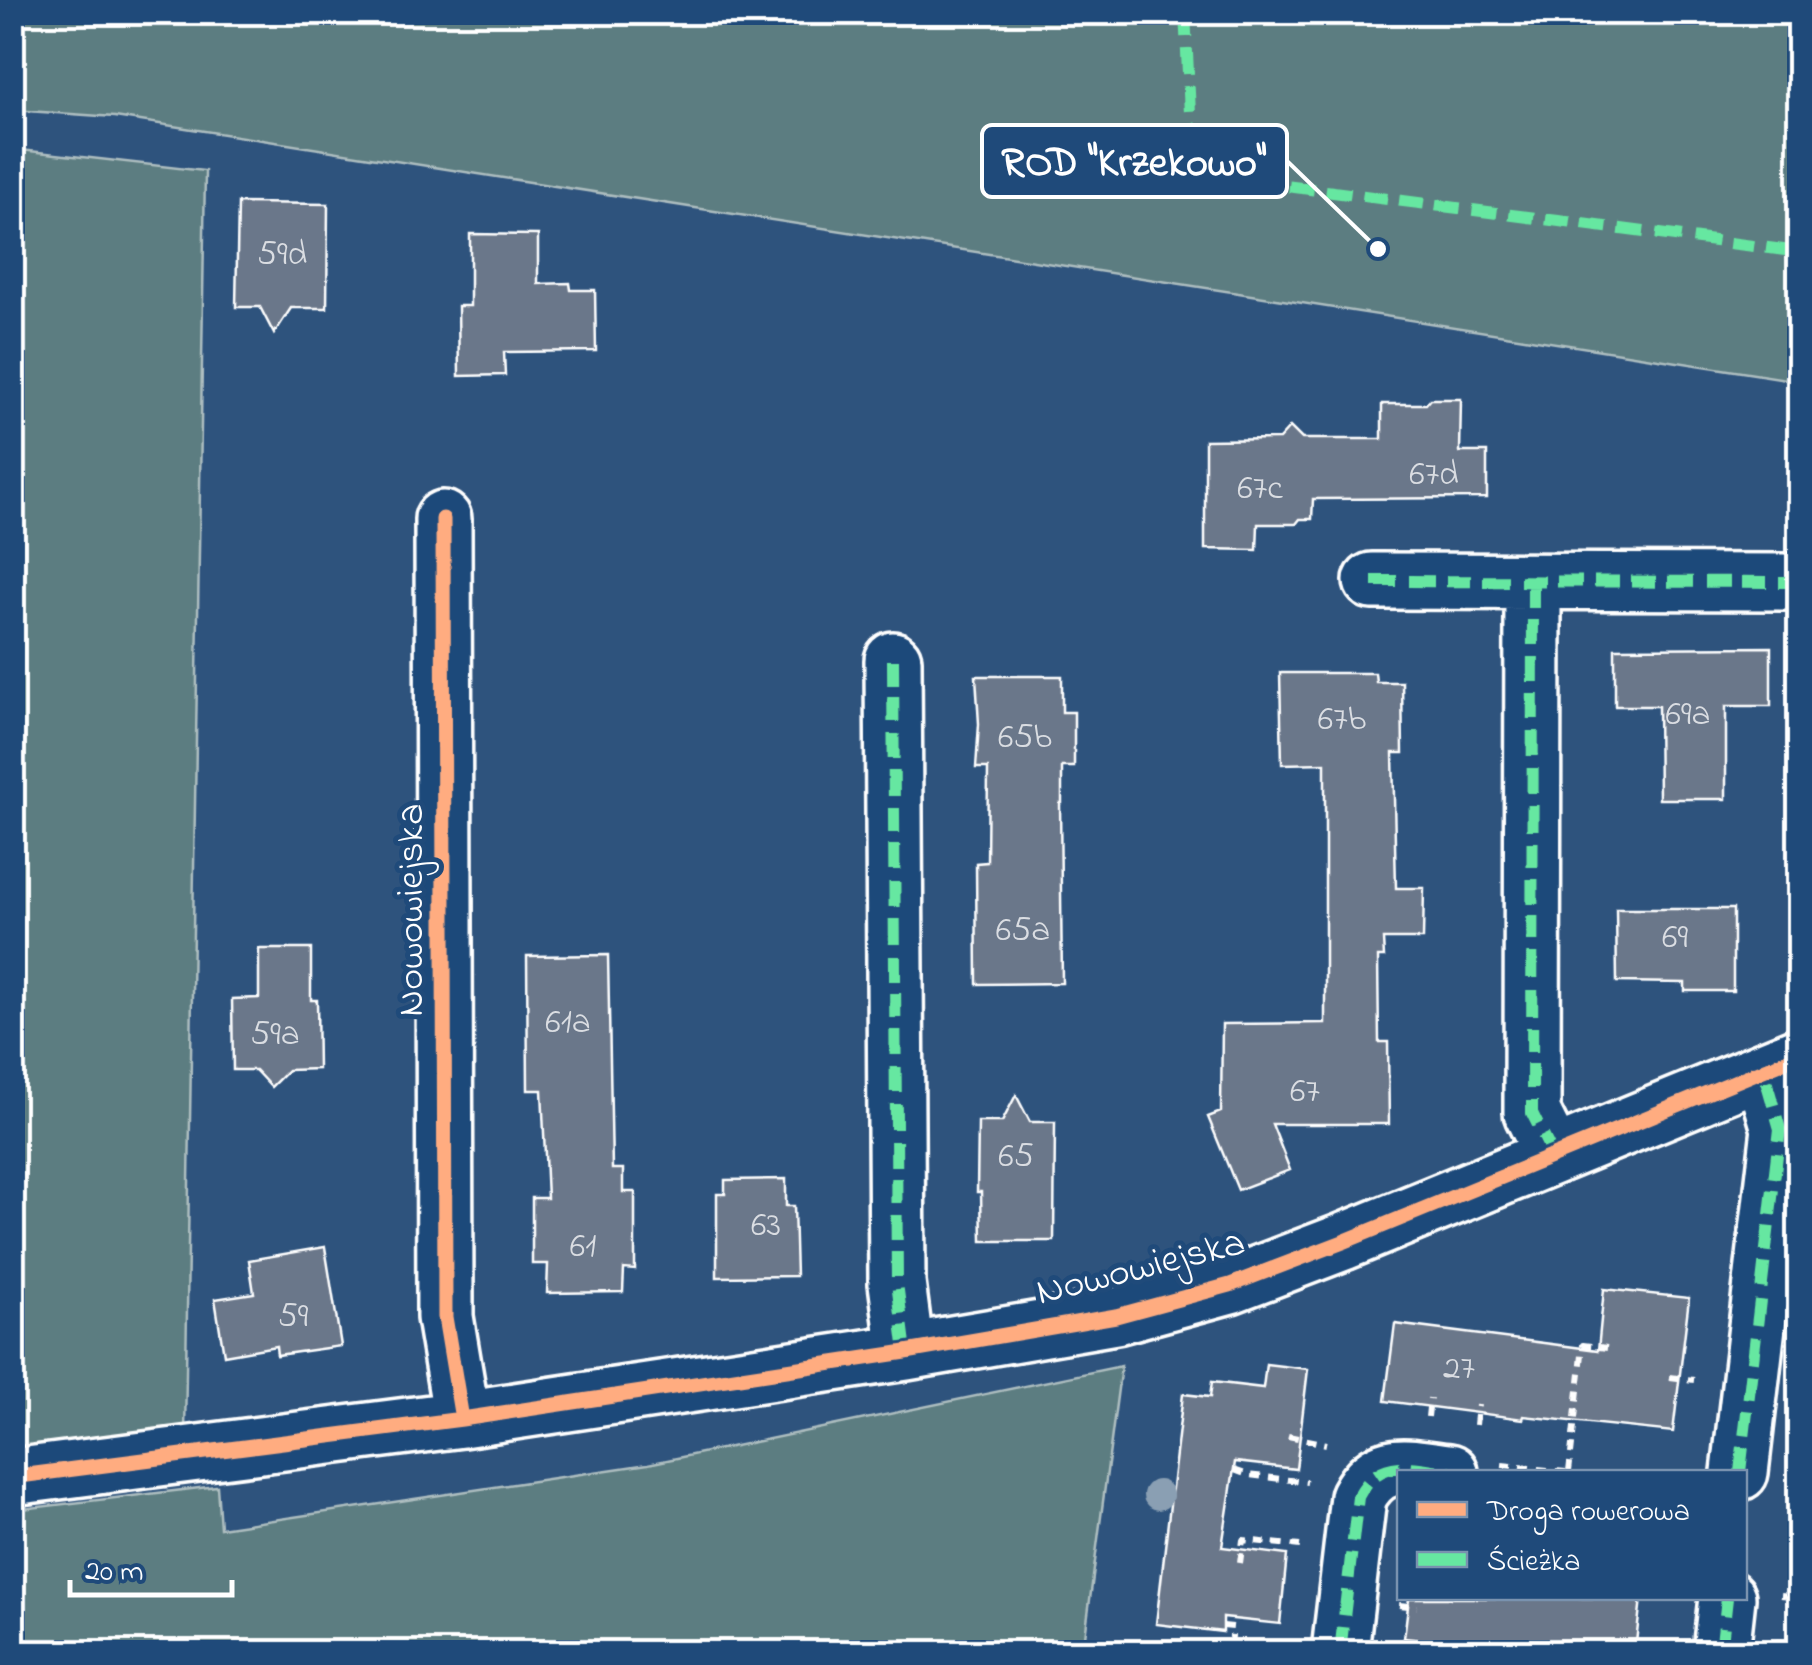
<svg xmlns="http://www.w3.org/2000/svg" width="1812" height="1665" font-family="'Indie Flower',sans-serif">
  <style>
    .green { fill: #5c7d81; stroke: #aebec0; stroke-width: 2.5 }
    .building { fill: #6b778a; stroke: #fff; stroke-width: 2.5 }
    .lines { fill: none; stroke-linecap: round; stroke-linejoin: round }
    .street-casing { stroke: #fff; stroke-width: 62 }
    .path { stroke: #fff; stroke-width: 6; stroke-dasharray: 10 8; stroke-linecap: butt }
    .street { stroke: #1f4a7a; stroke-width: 55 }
    .quiet { stroke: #66e7a1; stroke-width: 12; stroke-dasharray: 25 12; stroke-linecap: butt }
    .cycleway-casing { stroke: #1f4a7a; stroke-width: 21 }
    .cycleway { stroke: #ffac80; stroke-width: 15 }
    .tree { fill: #8a9fb3 }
    .labels { text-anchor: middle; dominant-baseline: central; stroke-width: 10; stroke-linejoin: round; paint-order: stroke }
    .number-label { font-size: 35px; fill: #dadde2 }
    .street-label { font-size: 40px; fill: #fff; stroke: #1f4a7a }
    .leader { fill: none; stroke: #fff; stroke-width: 4 }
    .callout-dot { fill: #fff; stroke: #1f4a7a; stroke-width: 4 }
    .callout { fill: #1f4a7a; stroke: #fff; stroke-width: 4 }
    .callout-label { font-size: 42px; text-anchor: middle; font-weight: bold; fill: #fff }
  </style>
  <rect width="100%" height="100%" fill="#2e537d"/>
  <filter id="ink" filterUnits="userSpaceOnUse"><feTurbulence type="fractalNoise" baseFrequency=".01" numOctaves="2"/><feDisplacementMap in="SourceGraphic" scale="20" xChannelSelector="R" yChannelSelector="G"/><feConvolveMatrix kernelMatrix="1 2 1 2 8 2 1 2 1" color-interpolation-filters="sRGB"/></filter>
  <g filter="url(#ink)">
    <path class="green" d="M 12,13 L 1799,13 L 1799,381 L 115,117 L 13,110 Z
      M 12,149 L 205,171 L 185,1436 L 12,1460 Z
      M 1121,1366 L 1083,1652 L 13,1652 L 13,1510 L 217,1486 L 220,1528 L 648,1464 Z"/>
    <path class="building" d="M 238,203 L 328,204 L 327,308 L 291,308 L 274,334 L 260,307 L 236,307 Z
      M 470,234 L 538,235 L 538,284 L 570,283 L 571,290 L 595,290 L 596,351 L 504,352 L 505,375 L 459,376 L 458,306 L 470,306 Z
      M 1430,399 L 1461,399 L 1460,452 L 1487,452 L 1487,498 L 1313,499 L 1312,519 L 1300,519 L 1296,524 L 1258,524 L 1257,550 L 1205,549 L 1205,440 L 1279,439 L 1290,427 L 1302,439 L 1382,439 L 1382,404 L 1426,404 Z
      M 1771,647 L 1771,706 L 1726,706 L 1726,799 L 1659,799 L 1658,706 L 1615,706 L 1615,648 Z
      M 1280,673 L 1375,673 L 1376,682 L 1402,682 L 1403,753 L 1393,753 L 1396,888 L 1424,888 L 1423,939 L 1383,939 L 1384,957 L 1378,957 L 1379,1042 L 1388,1042 L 1389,1124 L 1272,1124 L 1290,1170 L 1238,1190 L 1208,1117 L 1221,1112 L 1222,1024 L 1325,1023 L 1325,763 L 1282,764 Z
      M 976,676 L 1062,676 L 1062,712 L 1074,712 L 1074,767 L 1062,767 L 1062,803 L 1060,803 L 1062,983 L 977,984 L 976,863 L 987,862 L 988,768 L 976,768 L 979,724 Z
      M 1616,909 L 1733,909 L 1733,991 L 1685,991 L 1685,983 L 1617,982 Z
      M 259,949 L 311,949 L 311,1000 L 317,1000 L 318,1069 L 288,1070 L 271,1087 L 255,1070 L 233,1070 L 232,999 L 259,998 Z
      M 608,955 L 612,1169 L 623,1169 L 623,1192 L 635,1192 L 635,1270 L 624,1269 L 623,1292 L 547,1293 L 548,1264 L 532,1264 L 532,1198 L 547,1198 L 542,1090 L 528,1090 L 527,956 Z
      M 1016,1095 L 1030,1122 L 1055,1122 L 1054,1241 L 982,1241 L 981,1192 L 977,1192 L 978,1122 L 1002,1122 Z
      M 786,1179 L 786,1206 L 794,1206 L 796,1276 L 717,1277 L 717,1194 L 725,1194 L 725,1180 Z
      M 325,1247 L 341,1346 L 277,1355 L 276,1346 L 224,1355 L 215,1299 L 254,1293 L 249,1260 Z
      M 1604,1289 L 1689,1298 L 1673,1432 L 1524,1416 L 1523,1419 L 1385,1401 L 1395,1324 L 1598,1350 Z
      M 1266,1364 L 1308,1369 L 1296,1469 L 1235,1462 L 1222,1547 L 1287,1555 L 1280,1624 L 1223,1618 L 1223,1632 L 1156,1624 L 1183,1394 L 1210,1397 L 1212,1382 L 1263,1388 Z
      M 1409,1598 L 1641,1598 L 1635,1652 L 1527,1652 L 1404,1638 Z"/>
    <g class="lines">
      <g class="street-casing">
        <path id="street" d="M 443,519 L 445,1317 L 462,1419
          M 1372,581 L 1800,582
          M 1533,583 L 1532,1113 L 1553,1155
          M 893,660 L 897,1283 L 906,1352
          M 1740,1472 L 1780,1129 L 1763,1070
          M 12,1477 L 462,1419 L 906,1352 L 1116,1316 L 1230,1285 L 1343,1242 L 1800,1055
          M 1340,1652 L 1358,1497 C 1380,1455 1410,1468 1450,1472
          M 1721,1652 L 1727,1598"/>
      </g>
      <path class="path" d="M 1670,1377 L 1694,1380
        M 1428,1417 L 1430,1398
        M 1476,1425 L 1478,1405
        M 1288,1436 L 1326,1444
        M 1502,1465 L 1566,1472
        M 1234,1470 L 1248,1475 L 1307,1482
        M 1569,1472 L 1583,1345 L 1607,1348
        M 1240,1563 L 1243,1540 L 1300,1546
        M 1781,1595 L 1800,1597
        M 1399,1605 L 1417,1607
        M 1223,1626 L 1233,1627 L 1231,1645 L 1286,1652
        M 1776,1642 L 1800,1645"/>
      <use href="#street" class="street"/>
      <path class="quiet" d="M 1185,12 L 1193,174 L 1800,252
        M 1372,581 L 1800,582
        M 1533,583 L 1532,1113 L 1553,1155
        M 893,660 L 897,1283 L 906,1352
        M 1740,1472 L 1780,1129 L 1763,1070
        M 1340,1652 L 1358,1497 C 1380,1455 1410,1468 1450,1472
        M 1721,1652 L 1727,1598"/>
      <g class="cycleway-casing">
        <path id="cycleway" d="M 443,519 L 445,1317 L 462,1419
          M 12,1477 L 462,1419 L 906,1352 L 1116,1316 L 1230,1285 L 1343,1242 L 1800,1055"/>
      </g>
      <use href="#cycleway" class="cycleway"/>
    </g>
    <circle class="tree" cx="1158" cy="1495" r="15"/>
  </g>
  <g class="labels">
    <g class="number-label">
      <text x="282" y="255">59d</text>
      <text x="1434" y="475">67d</text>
      <text x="1260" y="489">67c</text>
      <text x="1688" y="715">69a</text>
      <text x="1342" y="720">67b</text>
      <text x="1025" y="738">65b</text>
      <text x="1023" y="931">65a</text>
      <text x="1675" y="938">69</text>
      <text x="568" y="1023">61a</text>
      <text x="275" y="1035">59a</text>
      <text x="1305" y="1092">67</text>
      <text x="1016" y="1157">65</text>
      <text x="766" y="1226">63</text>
      <text x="583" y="1247">61</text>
      <text x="293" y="1317">59</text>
      <text x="1459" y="1369">27</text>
    </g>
    <g class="street-label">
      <text transform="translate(412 910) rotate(-90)">Nowowiejska</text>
      <text transform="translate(1141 1269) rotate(-14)">Nowowiejska</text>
    </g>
  </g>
  <path class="leader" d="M1378 249L1287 161"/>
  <circle class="callout-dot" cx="1378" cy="249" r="10"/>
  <rect class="callout" x="982" y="125" width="305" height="72" rx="10"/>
  <g class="callout-label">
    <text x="1134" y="175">ROD "Krzekowo"</text>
  </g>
  <rect width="1812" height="1665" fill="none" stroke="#1f4a7a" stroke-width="50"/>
  <rect x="25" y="25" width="1762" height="1615" fill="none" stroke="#fff" stroke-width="4" filter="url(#ink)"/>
  <rect x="1397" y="1470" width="350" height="130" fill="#1f4a7a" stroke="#7992af" stroke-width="2.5"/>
  <rect x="1417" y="1502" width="50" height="15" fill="#ffac80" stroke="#7992af" stroke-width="2.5"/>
  <text x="1487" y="1520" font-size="30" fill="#ffffff">Droga rowerowa</text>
  <rect x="1417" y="1552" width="50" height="15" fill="#66e7a1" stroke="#7992af" stroke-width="2.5"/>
  <text x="1487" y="1570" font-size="30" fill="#ffffff">Ścieżka</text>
  <path d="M70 1580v15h162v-15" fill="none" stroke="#ffffff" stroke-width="5"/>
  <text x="85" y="1580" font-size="30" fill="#ffffff" stroke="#1f4a7a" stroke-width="8" paint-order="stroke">20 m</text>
</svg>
